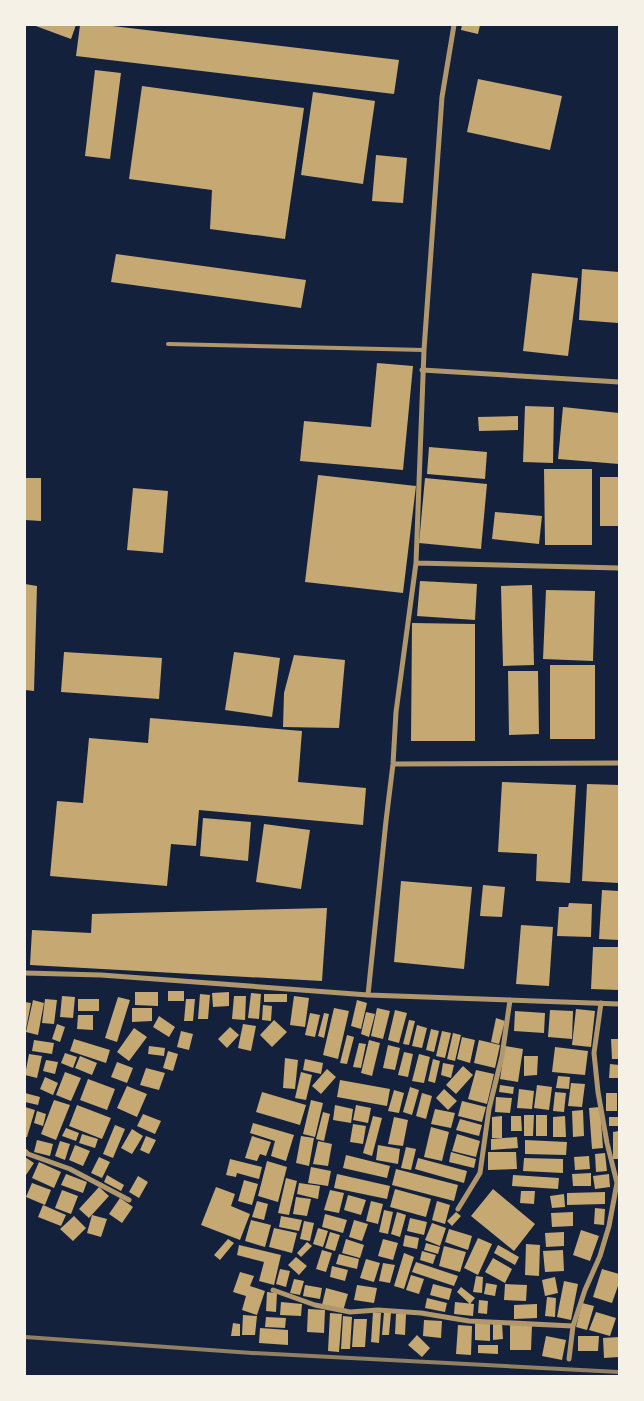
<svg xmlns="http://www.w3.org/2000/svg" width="644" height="1401" font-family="'DM Sans',sans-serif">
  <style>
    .building { fill: #c6a872 }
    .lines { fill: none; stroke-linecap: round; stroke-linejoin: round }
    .service { stroke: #b1986c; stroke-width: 4 }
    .minor { stroke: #b1986c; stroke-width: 5 }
    .rail { stroke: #918062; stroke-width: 4 }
  </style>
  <rect width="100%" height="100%" fill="#14213d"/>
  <path class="building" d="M 33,25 L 76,25 L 71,39 Z
    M 80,25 L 104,25 L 399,60 L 394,94 L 76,56 Z
    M 462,25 L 480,25 L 478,34 L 461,30 Z
    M 95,70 L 121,73 L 110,159 L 85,156 Z
    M 478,79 L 562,96 L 550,150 L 467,132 Z
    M 142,86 L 304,108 L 285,239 L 210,229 L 212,190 L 129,179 Z
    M 313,92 L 375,101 L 363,184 L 301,175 Z
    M 376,155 L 407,158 L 403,203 L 372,201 Z
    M 116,254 L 306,280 L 301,308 L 111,282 Z
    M 582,269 L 619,272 L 618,323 L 579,320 Z
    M 532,273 L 578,278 L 568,356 L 523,351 Z
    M 377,363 L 413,366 L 403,470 L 300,461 L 304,421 L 371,427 Z
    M 525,406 L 554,407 L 553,463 L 523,462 Z
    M 563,407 L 619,413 L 619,464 L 558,459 Z
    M 518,416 L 518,430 L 479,431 L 478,417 Z
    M 429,447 L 487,452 L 485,479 L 427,474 Z
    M 544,469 L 592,469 L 592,545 L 545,545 Z
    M 318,475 L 416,486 L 403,593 L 305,582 Z
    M 600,477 L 619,477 L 619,526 L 600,526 Z
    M 25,478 L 41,478 L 41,521 L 25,520 Z
    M 425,478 L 487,484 L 481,549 L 419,543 Z
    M 133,488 L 168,491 L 163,553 L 127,550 Z
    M 495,512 L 542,516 L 539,544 L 492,539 Z
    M 420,581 L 477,584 L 475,620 L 417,616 Z
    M 25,584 L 37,586 L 34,691 L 25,690 Z
    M 532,585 L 534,665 L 503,666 L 501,586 Z
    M 546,590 L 595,591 L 593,661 L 543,659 Z
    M 412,623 L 475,624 L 475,741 L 411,741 Z
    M 64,652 L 162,658 L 159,699 L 61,692 Z
    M 234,652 L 280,658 L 272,717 L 225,710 Z
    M 294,655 L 345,660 L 339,728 L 283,727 L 284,693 Z
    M 550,665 L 595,665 L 595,739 L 550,739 Z
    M 508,671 L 538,671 L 539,734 L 509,735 Z
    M 150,718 L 302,731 L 298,782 L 366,788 L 363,825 L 199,810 L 196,846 L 171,844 L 167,886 L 50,876 L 57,801 L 83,803 L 89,738 L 148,743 Z
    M 502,782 L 576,785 L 570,883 L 536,881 L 537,854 L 498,852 Z
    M 587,784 L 619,785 L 619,883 L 582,881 Z
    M 203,818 L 251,822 L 248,861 L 200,856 Z
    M 264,824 L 310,830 L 301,889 L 256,882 Z
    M 401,881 L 472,887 L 464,969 L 394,962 Z
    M 483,885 L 505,887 L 502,917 L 480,916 Z
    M 602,890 L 619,891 L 619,940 L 599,939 Z
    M 569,903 L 592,904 L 591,937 L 557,936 L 559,907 L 568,907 Z
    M 327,908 L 322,981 L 30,965 L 32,930 L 91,933 L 92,914 Z
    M 521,925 L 553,927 L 549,986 L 516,984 Z
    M 593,947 L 619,947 L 619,990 L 591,989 Z
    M 168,991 L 184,991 L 184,1001 L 168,1001 Z
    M 135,992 L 158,992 L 158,1006 L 135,1005 Z
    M 229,992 L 229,1006 L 213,1007 L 212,993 Z
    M 251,993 L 261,994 L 259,1019 L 248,1018 Z
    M 200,994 L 210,995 L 208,1019 L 198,1019 Z
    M 264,994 L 287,994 L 287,1002 L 264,1002 Z
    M 62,996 L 75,997 L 73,1018 L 60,1017 Z
    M 234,996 L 246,996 L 245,1020 L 232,1019 Z
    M 294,996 L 309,998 L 305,1027 L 290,1025 Z
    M 118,997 L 130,1000 L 117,1042 L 105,1038 Z
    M 45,999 L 57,1000 L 54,1024 L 42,1023 Z
    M 78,999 L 99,999 L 99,1011 L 78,1011 Z
    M 186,999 L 195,999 L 193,1021 L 184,1021 Z
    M 33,1000 L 44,1003 L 38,1035 L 26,1032 Z
    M 357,1000 L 367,1003 L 361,1029 L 351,1026 Z
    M 25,1002 L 31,1003 L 26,1029 L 25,1029 Z
    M 263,1005 L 272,1006 L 271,1021 L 262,1020 Z
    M 132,1008 L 152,1008 L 152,1021 L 132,1022 Z
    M 334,1008 L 349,1011 L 338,1059 L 323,1055 Z
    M 377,1008 L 390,1011 L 383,1039 L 371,1036 Z
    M 576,1009 L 595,1011 L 591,1047 L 572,1045 Z
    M 395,1010 L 407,1013 L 399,1043 L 388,1040 Z
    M 550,1010 L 573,1011 L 572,1039 L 548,1037 Z
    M 515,1011 L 545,1013 L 544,1033 L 514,1031 Z
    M 366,1012 L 375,1014 L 369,1037 L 361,1034 Z
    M 310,1013 L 320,1015 L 315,1037 L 305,1035 Z
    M 324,1013 L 329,1014 L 324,1038 L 318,1036 Z
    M 78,1015 L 93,1015 L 93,1030 L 77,1029 Z
    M 159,1016 L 175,1027 L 169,1037 L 153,1027 Z
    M 496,1018 L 505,1021 L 499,1044 L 491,1042 Z
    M 274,1020 L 287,1032 L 272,1047 L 260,1035 Z
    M 409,1020 L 415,1021 L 409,1045 L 403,1044 Z
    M 57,1024 L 65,1027 L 60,1042 L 52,1039 Z
    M 243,1024 L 256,1026 L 251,1051 L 238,1048 Z
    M 417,1025 L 427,1028 L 422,1048 L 412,1046 Z
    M 230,1027 L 239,1035 L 227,1048 L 218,1039 Z
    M 134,1028 L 147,1037 L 129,1061 L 117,1052 Z
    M 431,1029 L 439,1031 L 434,1052 L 426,1050 Z
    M 181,1031 L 193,1034 L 189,1050 L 177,1047 Z
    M 442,1031 L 451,1033 L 445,1058 L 436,1056 Z
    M 453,1033 L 461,1035 L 455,1061 L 447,1059 Z
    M 347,1035 L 354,1037 L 347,1064 L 340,1063 Z
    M 462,1037 L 475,1040 L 470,1063 L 457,1059 Z
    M 74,1039 L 110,1050 L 106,1063 L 70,1051 Z
    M 611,1039 L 619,1039 L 619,1059 L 612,1059 Z
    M 34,1040 L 54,1043 L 52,1054 L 32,1051 Z
    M 369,1040 L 380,1043 L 372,1076 L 361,1073 Z
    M 479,1040 L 500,1045 L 495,1068 L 474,1063 Z
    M 359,1043 L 366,1044 L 361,1068 L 353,1067 Z
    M 388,1045 L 400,1048 L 395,1070 L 383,1068 Z
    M 149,1046 L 165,1048 L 164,1056 L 148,1054 Z
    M 505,1046 L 523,1049 L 518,1082 L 500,1079 Z
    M 555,1047 L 588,1051 L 585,1075 L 552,1072 Z
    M 168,1051 L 178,1054 L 173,1071 L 163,1068 Z
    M 404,1052 L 413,1054 L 408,1077 L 398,1075 Z
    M 65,1053 L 77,1057 L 73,1068 L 61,1063 Z
    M 29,1054 L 42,1056 L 37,1078 L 25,1075 Z
    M 419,1054 L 430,1057 L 424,1083 L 412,1081 Z
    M 80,1056 L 97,1063 L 92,1075 L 75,1068 Z
    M 524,1056 L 538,1056 L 537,1075 L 524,1076 Z
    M 285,1058 L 298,1060 L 295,1089 L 283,1088 Z
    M 305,1059 L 323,1063 L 321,1074 L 303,1070 Z
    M 433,1059 L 440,1061 L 435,1083 L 428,1081 Z
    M 46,1060 L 58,1062 L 55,1074 L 43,1071 Z
    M 117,1062 L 133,1068 L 127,1083 L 111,1077 Z
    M 443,1063 L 454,1065 L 451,1078 L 441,1075 Z
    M 610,1064 L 619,1065 L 619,1078 L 609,1078 Z
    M 463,1066 L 473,1075 L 456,1094 L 446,1085 Z
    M 146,1068 L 165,1073 L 159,1090 L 140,1085 Z
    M 327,1069 L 336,1077 L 321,1094 L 312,1086 Z
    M 476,1070 L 494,1074 L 487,1104 L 468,1099 Z
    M 65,1072 L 81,1078 L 71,1101 L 56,1095 Z
    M 301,1072 L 312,1075 L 306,1100 L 295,1098 Z
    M 558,1076 L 570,1077 L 569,1089 L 556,1088 Z
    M 45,1077 L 58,1083 L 53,1095 L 40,1089 Z
    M 88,1079 L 115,1089 L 107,1110 L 80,1100 Z
    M 340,1080 L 390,1089 L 387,1106 L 337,1097 Z
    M 571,1083 L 585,1084 L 582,1107 L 568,1106 Z
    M 500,1085 L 514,1087 L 513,1094 L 499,1092 Z
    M 537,1085 L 552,1087 L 549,1110 L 534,1108 Z
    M 127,1086 L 147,1094 L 137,1117 L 117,1108 Z
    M 410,1087 L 419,1090 L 412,1115 L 403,1112 Z
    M 444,1089 L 457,1101 L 448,1110 L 436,1098 Z
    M 519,1089 L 534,1091 L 532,1109 L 517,1108 Z
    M 394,1090 L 404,1093 L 399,1113 L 388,1111 Z
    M 262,1092 L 306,1105 L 300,1125 L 256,1112 Z
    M 555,1092 L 566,1093 L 564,1112 L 553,1111 Z
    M 25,1093 L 40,1097 L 38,1105 L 25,1102 Z
    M 422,1093 L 432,1096 L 426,1119 L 416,1116 Z
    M 606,1093 L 617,1093 L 617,1111 L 606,1111 Z
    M 496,1097 L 512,1098 L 510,1113 L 495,1112 Z
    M 54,1100 L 70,1105 L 56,1140 L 41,1134 Z
    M 311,1100 L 323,1103 L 315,1137 L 303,1134 Z
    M 462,1101 L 486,1107 L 482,1122 L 458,1116 Z
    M 77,1105 L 111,1118 L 102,1139 L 69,1126 Z
    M 335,1105 L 353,1109 L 351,1123 L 333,1120 Z
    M 356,1105 L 371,1108 L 368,1123 L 353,1120 Z
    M 25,1107 L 35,1110 L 27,1137 L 25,1137 Z
    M 600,1107 L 603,1148 L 592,1149 L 589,1108 Z
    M 435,1109 L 455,1113 L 451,1128 L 431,1124 Z
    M 583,1110 L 584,1136 L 573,1137 L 572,1111 Z
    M 37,1111 L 46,1114 L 43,1126 L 34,1123 Z
    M 323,1112 L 330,1114 L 324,1141 L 316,1139 Z
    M 143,1114 L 161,1121 L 155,1134 L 137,1126 Z
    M 524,1115 L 534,1115 L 533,1136 L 524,1136 Z
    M 536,1115 L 547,1115 L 547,1136 L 536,1136 Z
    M 373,1116 L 382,1118 L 372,1156 L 363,1153 Z
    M 502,1116 L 502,1138 L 492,1138 L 492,1117 Z
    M 511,1116 L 521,1116 L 522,1131 L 511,1131 Z
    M 565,1116 L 566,1137 L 553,1137 L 553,1117 Z
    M 394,1117 L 408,1120 L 403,1146 L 388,1144 Z
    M 609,1117 L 619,1117 L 619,1126 L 609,1126 Z
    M 460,1119 L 482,1125 L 479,1136 L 456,1130 Z
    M 253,1123 L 294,1135 L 286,1161 L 271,1156 L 275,1141 L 250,1133 Z
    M 353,1124 L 366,1126 L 363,1144 L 350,1142 Z
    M 115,1125 L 125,1129 L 113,1158 L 103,1154 Z
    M 431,1127 L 449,1132 L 442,1161 L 424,1157 Z
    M 66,1128 L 79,1133 L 76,1141 L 62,1136 Z
    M 132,1129 L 143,1136 L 132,1154 L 121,1148 Z
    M 619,1131 L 619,1159 L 613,1159 L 613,1132 Z
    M 82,1134 L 98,1139 L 95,1148 L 79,1143 Z
    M 457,1134 L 480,1141 L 476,1157 L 452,1151 Z
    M 146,1136 L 156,1140 L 149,1154 L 140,1150 Z
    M 252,1136 L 271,1142 L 266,1156 L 260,1154 L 257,1161 L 245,1158 Z
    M 301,1136 L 314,1138 L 309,1166 L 296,1163 Z
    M 517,1137 L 518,1148 L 491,1150 L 491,1139 Z
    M 37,1140 L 53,1144 L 50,1156 L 34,1152 Z
    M 525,1140 L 567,1142 L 566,1155 L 525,1154 Z
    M 60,1141 L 70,1144 L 65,1160 L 55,1156 Z
    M 318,1141 L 332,1144 L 328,1166 L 313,1164 Z
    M 75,1145 L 90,1151 L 83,1166 L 69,1160 Z
    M 378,1145 L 400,1149 L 398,1164 L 376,1160 Z
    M 406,1147 L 416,1149 L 411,1170 L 401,1168 Z
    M 451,1152 L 476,1159 L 474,1168 L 449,1162 Z
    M 488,1152 L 516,1152 L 517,1169 L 488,1170 Z
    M 605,1153 L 607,1171 L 596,1172 L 595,1154 Z
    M 346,1155 L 390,1166 L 387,1178 L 343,1168 Z
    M 589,1156 L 590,1169 L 575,1170 L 574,1157 Z
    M 25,1157 L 34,1163 L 26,1175 L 25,1174 Z
    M 99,1157 L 110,1162 L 102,1178 L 91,1173 Z
    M 418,1158 L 467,1171 L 464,1183 L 415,1169 Z
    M 524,1158 L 563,1159 L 563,1173 L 523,1171 Z
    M 230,1159 L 262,1167 L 259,1179 L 237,1173 L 236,1177 L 226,1175 Z
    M 267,1161 L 287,1167 L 278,1202 L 258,1196 Z
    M 39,1162 L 61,1172 L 54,1188 L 32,1178 Z
    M 311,1167 L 331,1171 L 328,1186 L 308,1183 Z
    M 396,1169 L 458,1185 L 454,1201 L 392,1185 Z
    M 591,1173 L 591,1186 L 573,1186 L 572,1174 Z
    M 66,1174 L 87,1182 L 83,1193 L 61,1185 Z
    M 337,1174 L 390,1186 L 387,1199 L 334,1188 Z
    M 609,1174 L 610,1187 L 595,1189 L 593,1176 Z
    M 107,1175 L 124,1185 L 121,1191 L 104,1182 Z
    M 513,1175 L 559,1178 L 558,1189 L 512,1186 Z
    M 138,1176 L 148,1182 L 139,1198 L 129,1192 Z
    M 286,1178 L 297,1181 L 289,1215 L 278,1213 Z
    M 244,1180 L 258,1184 L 252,1205 L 238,1201 Z
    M 32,1183 L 51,1190 L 45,1205 L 26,1197 Z
    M 299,1183 L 320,1186 L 318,1199 L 297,1194 Z
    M 99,1187 L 109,1196 L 89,1218 L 79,1209 Z
    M 216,1187 L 235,1194 L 231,1206 L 250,1214 L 240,1240 L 201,1225 Z
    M 395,1189 L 431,1199 L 426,1217 L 390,1207 Z
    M 493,1189 L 535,1224 L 514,1251 L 471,1216 Z
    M 62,1190 L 78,1196 L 71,1214 L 55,1208 Z
    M 330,1190 L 344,1193 L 339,1213 L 324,1210 Z
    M 521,1191 L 535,1191 L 534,1204 L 520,1203 Z
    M 605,1192 L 605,1204 L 567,1205 L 567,1193 Z
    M 564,1194 L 565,1207 L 552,1208 L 550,1196 Z
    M 348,1195 L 366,1200 L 361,1215 L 344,1210 Z
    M 296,1197 L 311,1199 L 307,1216 L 293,1214 Z
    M 120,1198 L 133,1207 L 122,1223 L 109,1214 Z
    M 257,1201 L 268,1204 L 264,1220 L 252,1217 Z
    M 371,1201 L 383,1204 L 378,1224 L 366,1221 Z
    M 437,1201 L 450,1205 L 445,1224 L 432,1220 Z
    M 43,1205 L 66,1215 L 61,1226 L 38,1217 Z
    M 595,1208 L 605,1209 L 604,1225 L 594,1224 Z
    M 384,1210 L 393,1212 L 388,1234 L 379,1232 Z
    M 397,1212 L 406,1215 L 400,1237 L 391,1234 Z
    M 456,1212 L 461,1216 L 452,1226 L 447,1221 Z
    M 573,1212 L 573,1226 L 552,1227 L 551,1213 Z
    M 325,1214 L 347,1220 L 343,1233 L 322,1227 Z
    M 92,1215 L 107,1219 L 101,1237 L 87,1233 Z
    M 74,1216 L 86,1228 L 73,1241 L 60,1229 Z
    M 281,1216 L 302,1220 L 299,1231 L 279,1227 Z
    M 410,1218 L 427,1222 L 424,1235 L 407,1231 Z
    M 251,1220 L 271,1225 L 265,1247 L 245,1241 Z
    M 354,1220 L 368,1224 L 362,1241 L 349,1237 Z
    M 304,1221 L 314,1223 L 310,1241 L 300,1239 Z
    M 432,1223 L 446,1228 L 440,1246 L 425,1240 Z
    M 274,1228 L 297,1233 L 292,1253 L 269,1247 Z
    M 318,1228 L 328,1231 L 323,1247 L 313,1244 Z
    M 449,1229 L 472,1236 L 468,1250 L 445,1242 Z
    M 581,1230 L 599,1236 L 590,1261 L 573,1255 Z
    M 330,1232 L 340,1235 L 335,1251 L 325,1248 Z
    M 564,1232 L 564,1246 L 546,1247 L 545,1233 Z
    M 405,1235 L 419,1238 L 417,1249 L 403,1246 Z
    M 478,1238 L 492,1244 L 478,1275 L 464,1268 Z
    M 228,1239 L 234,1243 L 220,1260 L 214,1255 Z
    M 346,1239 L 364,1245 L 360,1258 L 342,1253 Z
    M 383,1239 L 398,1243 L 393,1260 L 378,1256 Z
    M 307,1242 L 312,1246 L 301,1257 L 297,1253 Z
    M 426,1243 L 440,1247 L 438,1254 L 424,1250 Z
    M 526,1244 L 540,1245 L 539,1276 L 525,1275 Z
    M 239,1245 L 281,1255 L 274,1285 L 259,1281 L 264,1262 L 237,1255 Z
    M 498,1245 L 519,1257 L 515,1265 L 494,1253 Z
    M 444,1246 L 466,1252 L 460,1272 L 439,1266 Z
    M 322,1250 L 332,1253 L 326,1272 L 316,1269 Z
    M 563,1250 L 564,1271 L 545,1272 L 543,1251 Z
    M 422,1251 L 436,1255 L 433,1264 L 420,1260 Z
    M 404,1253 L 414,1257 L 404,1289 L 394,1286 Z
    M 339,1254 L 359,1259 L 357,1269 L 336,1264 Z
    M 296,1257 L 307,1266 L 299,1275 L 288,1265 Z
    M 493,1258 L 512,1269 L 505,1283 L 485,1272 Z
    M 366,1259 L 380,1263 L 374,1282 L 360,1278 Z
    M 416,1262 L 458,1276 L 454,1286 L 412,1272 Z
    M 383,1263 L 395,1265 L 390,1283 L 379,1281 Z
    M 332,1266 L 348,1270 L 345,1281 L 330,1277 Z
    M 280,1269 L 290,1271 L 286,1287 L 276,1284 Z
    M 602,1269 L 619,1274 L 619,1283 L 612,1303 L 593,1297 Z
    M 240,1272 L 254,1276 L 250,1286 L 265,1291 L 257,1315 L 242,1310 L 246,1296 L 233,1292 Z
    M 411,1275 L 424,1279 L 419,1294 L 406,1290 Z
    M 476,1276 L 483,1277 L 482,1293 L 473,1292 Z
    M 555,1277 L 558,1293 L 545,1296 L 542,1280 Z
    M 294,1279 L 304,1281 L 300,1295 L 290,1293 Z
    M 564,1281 L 578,1284 L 571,1320 L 557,1317 Z
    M 486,1283 L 497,1285 L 495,1296 L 484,1294 Z
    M 433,1284 L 452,1289 L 449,1300 L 430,1295 Z
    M 505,1284 L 527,1285 L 526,1301 L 504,1300 Z
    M 305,1285 L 322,1288 L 320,1299 L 303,1296 Z
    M 357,1285 L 377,1288 L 374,1303 L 354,1300 Z
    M 461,1287 L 475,1298 L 470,1304 L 457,1292 Z
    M 326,1288 L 348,1294 L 343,1311 L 322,1305 Z
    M 267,1292 L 277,1293 L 276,1312 L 266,1311 Z
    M 547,1297 L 556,1298 L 555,1317 L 545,1316 Z
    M 427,1298 L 447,1303 L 445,1312 L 425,1308 Z
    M 479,1300 L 488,1301 L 487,1314 L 478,1313 Z
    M 281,1302 L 302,1304 L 301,1316 L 280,1315 Z
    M 455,1302 L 474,1304 L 473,1316 L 454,1314 Z
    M 582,1303 L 594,1306 L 587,1330 L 576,1327 Z
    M 537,1304 L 537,1318 L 514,1319 L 514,1305 Z
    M 308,1309 L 325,1310 L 324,1333 L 307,1332 Z
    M 373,1312 L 381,1313 L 379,1343 L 371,1342 Z
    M 384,1312 L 391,1313 L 389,1335 L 382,1335 Z
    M 596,1312 L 616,1318 L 610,1336 L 589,1330 Z
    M 330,1313 L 342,1314 L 339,1352 L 328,1351 Z
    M 396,1314 L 406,1314 L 405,1335 L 395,1334 Z
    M 243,1315 L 257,1316 L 255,1335 L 242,1335 Z
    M 343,1316 L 352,1317 L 350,1349 L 341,1349 Z
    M 266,1317 L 286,1318 L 285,1328 L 265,1327 Z
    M 354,1319 L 367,1319 L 365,1347 L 352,1347 Z
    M 424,1320 L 442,1321 L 441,1338 L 423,1336 Z
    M 233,1323 L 240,1324 L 240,1336 L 231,1336 Z
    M 475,1323 L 490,1323 L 490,1341 L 475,1340 Z
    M 493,1323 L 502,1323 L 503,1339 L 493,1340 Z
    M 458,1325 L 472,1326 L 471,1355 L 456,1354 Z
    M 510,1325 L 532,1325 L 531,1350 L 510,1350 Z
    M 260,1328 L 288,1330 L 288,1345 L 259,1343 Z
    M 417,1335 L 430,1348 L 422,1357 L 408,1345 Z
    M 546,1336 L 566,1340 L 562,1360 L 542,1356 Z
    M 578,1336 L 599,1336 L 598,1351 L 578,1351 Z
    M 619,1337 L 619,1357 L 604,1358 L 603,1338 Z
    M 478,1345 L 498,1345 L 498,1354 L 478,1353 Z"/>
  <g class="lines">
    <path class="service" d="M 168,344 L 424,350"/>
    <path class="minor" d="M 422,370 L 619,382
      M 416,563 L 619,568
      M 393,764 L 619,763
      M 25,973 L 101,975 L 368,995 L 619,1004
      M 368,995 L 386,821 L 393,764 L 396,712 L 416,563 L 424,350 L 442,97 L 454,25
      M 25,1151 L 28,1154 L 70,1169 L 129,1200
      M 458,1209 L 480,1173 L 489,1109 L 502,1056 L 510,1000
      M 273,1290 L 315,1305 L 350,1312 L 378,1310 L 421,1313 L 469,1321 L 573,1326
      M 569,1359 L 573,1326 L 585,1290 L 600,1256 L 609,1226 L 617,1183 L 607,1143 L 598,1092 L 594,1053 L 601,1003"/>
    <path class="rail" d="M 25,1337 L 252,1353 L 619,1372"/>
  </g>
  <rect width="644" height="1401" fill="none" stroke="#f6f1e7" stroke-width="52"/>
</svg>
